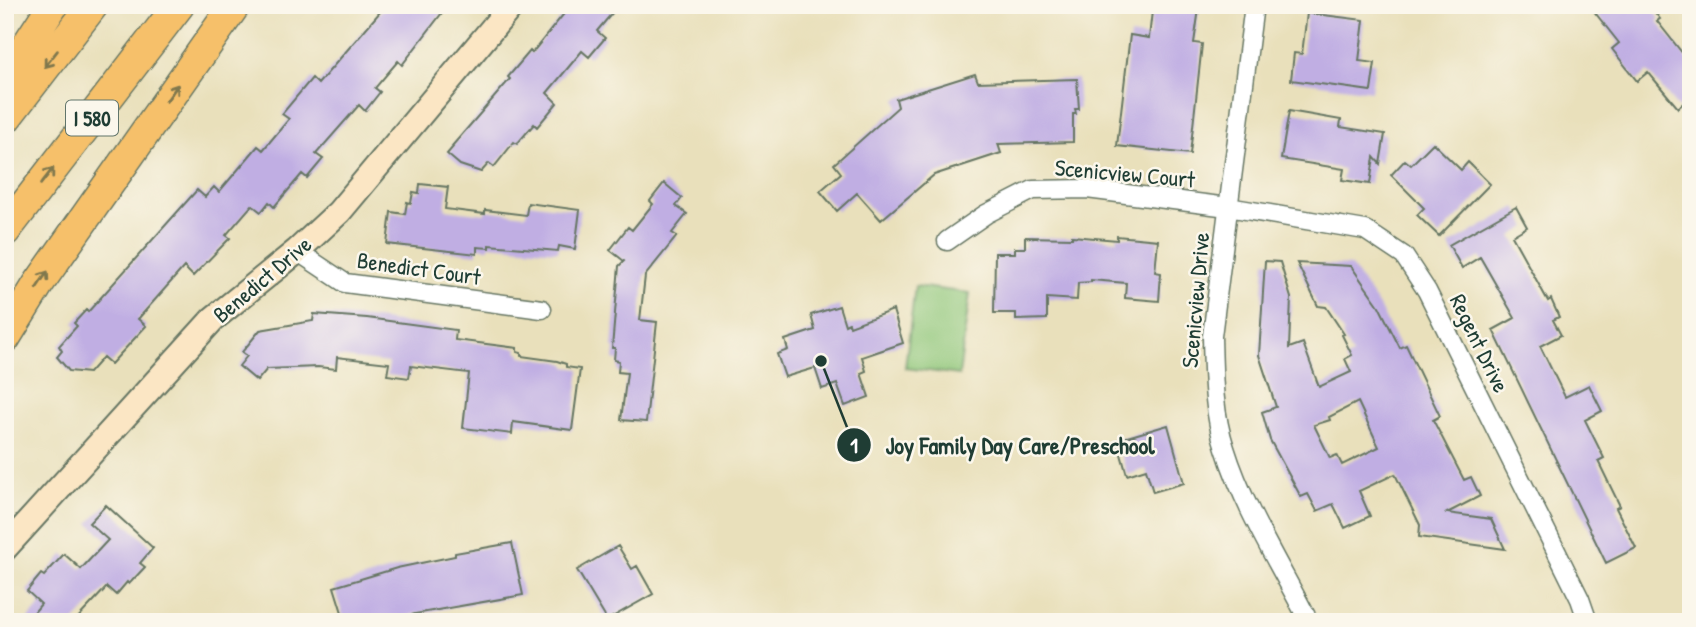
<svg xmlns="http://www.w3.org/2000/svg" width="1696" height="627" font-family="'Patrick Hand',sans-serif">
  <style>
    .green { fill: #8fc678; stroke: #578256; stroke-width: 2 }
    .building { fill: #c0aee3; fill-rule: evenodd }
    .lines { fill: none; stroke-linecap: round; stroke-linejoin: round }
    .street-casing { stroke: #667663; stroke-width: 21 }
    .secondary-casing { stroke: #667663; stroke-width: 28 }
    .highway-casing { stroke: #667663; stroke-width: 33 }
    .street { stroke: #fff; stroke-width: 18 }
    .secondary { stroke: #fbe6c4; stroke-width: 24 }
    .highway { stroke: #f6c06b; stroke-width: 30 }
    .oneway { stroke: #80784d }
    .labels { text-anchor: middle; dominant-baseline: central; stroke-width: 5; stroke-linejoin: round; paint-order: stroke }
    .shield { fill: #fbf7ec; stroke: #61756b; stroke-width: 2 }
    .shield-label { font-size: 21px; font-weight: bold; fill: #1f3d34 }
    .street-label { font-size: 23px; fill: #1f3d34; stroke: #fbf7ec }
    .leader { fill: none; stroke: #1f3d34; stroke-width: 2.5 }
    .callout-dot { fill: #1f3d34; stroke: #fbf7ec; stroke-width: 2.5 }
    .mark-label { font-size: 21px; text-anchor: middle; font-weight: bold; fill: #fff }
    .callout-label { font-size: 24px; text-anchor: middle; font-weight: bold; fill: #1f3d34; stroke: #fbf7ec; stroke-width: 5; stroke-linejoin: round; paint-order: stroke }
  </style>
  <rect width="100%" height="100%" fill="#fbf7ec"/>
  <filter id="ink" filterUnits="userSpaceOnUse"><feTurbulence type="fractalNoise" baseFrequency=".0143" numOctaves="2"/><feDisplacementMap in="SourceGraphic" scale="14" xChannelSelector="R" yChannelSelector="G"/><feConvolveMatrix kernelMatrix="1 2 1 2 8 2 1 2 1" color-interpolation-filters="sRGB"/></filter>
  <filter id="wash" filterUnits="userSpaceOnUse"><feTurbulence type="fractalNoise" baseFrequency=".00686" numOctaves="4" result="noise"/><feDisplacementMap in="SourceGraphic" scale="28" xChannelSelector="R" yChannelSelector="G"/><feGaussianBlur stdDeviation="1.57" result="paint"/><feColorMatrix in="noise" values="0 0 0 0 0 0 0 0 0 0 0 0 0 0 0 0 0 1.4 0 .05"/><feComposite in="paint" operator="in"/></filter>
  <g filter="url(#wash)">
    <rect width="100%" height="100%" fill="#e9e0bb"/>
    <path class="green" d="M 915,286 L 970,293 L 959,375 L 905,368 Z"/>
    <g id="blocks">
      <path class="building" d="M 386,5 L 448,5 L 402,65 L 398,61 L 375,88 L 380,92 L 365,111 L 359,105 L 316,154 L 323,159 L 307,178 L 302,174 L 274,207 L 269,202 L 261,212 L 252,205 L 226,235 L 230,238 L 193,276 L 184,267 L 138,319 L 146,326 L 111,364 L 103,357 L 89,373 L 69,371 L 57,357 L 62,351 L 59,346 L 77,326 L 74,323 L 86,310 L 88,312 L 197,190 L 205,197 L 214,187 L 219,192 L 258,146 L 263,150 L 289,119 L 282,114 L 312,78 L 318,84 Z
        M 571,5 L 619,5 L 597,31 L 605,38 L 589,57 L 582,51 L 547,93 L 557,103 L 537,127 L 534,124 L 517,144 L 514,142 L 494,167 L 489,163 L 481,172 L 460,165 L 447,154 L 453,147 L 452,146 L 510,79 L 508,77 L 530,51 L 532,53 Z
        M 1170,5 L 1199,9 L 1194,43 L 1202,44 L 1190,154 L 1117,146 L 1130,35 L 1149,38 L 1152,11 L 1168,13 Z
        M 1589,5 L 1649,5 L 1660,19 L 1657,21 L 1691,64 L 1691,96 L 1678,108 L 1648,72 L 1637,81 L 1612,49 L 1619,43 Z
        M 1307,13 L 1364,20 L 1359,61 L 1375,63 L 1371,91 L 1291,80 L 1294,53 L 1302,54 Z
        M 975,74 L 978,82 L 1077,79 L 1079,109 L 1075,109 L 1076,114 L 1073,114 L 1073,142 L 998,144 L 1001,153 L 934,175 L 881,220 L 857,193 L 837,211 L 820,191 L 841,173 L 834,164 L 898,107 L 896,99 Z
        M 1289,111 L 1341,120 L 1340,127 L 1385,134 L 1380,164 L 1374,157 L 1370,184 L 1342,180 L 1344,169 L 1281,159 Z
        M 1433,143 L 1461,170 L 1468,162 L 1490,184 L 1439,236 L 1417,215 L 1424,208 L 1391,175 L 1405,160 L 1411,165 Z
        M 664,183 L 682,198 L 676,206 L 687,214 L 672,233 L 677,236 L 645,276 L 640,320 L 657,322 L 646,422 L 621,420 L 627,373 L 618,372 L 619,361 L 614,360 L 615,348 L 612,348 L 619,266 L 624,261 L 610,250 L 628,227 L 632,230 L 653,204 L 650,201 Z
        M 420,184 L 448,187 L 445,209 L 485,214 L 485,210 L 526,215 L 528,203 L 580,210 L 575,249 L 559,246 L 558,251 L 489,245 L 489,248 L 477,247 L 477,254 L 387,244 L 391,212 L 405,214 L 407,202 L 411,203 L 413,192 L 419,193 Z
        M 1516,207 L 1527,227 L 1512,236 L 1548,301 L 1551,299 L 1559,317 L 1553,320 L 1561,335 L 1540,346 L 1565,397 L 1589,385 L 1602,411 L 1585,420 L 1604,458 L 1598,461 L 1620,506 L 1616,508 L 1636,548 L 1606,563 L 1493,330 L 1515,318 L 1480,257 L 1462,268 L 1449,245 Z
        M 1072,236 L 1117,240 L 1117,236 L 1158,240 L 1155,272 L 1161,273 L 1159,301 L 1125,298 L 1126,283 L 1091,280 L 1091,282 L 1078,283 L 1077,300 L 1047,298 L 1047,319 L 1016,320 L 1016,313 L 994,313 L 995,253 L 1015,253 L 1015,248 L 1025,248 L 1025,237 L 1072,238 Z
        M 1265,261 L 1280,262 L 1291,298 L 1289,348 L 1303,343 L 1319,387 L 1351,372 L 1345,359 L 1352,355 L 1342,335 L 1344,334 L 1326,307 L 1318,306 L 1297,263 L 1351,266 L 1379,306 L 1400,348 L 1406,345 L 1440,416 L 1433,420 L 1464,480 L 1471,477 L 1480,496 L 1447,513 L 1491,519 L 1505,549 L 1419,537 L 1420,525 L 1395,474 L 1359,491 L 1370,516 L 1345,528 L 1333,504 L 1317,511 L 1308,494 L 1301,497 L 1270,440 L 1262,412 L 1276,407 L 1259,355 ZM 1358,402 L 1379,447 L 1342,465 L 1337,455 L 1330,458 L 1314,425 L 1330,420 L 1329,417 Z
        M 839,306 L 845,325 L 849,323 L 850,326 L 893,310 L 903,343 L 862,357 L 866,371 L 861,373 L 869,397 L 845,406 L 837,384 L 822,389 L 815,368 L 785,377 L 777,354 L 788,350 L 785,340 L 815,330 L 811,315 Z
        M 314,314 L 367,318 L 456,330 L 455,340 L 517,348 L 517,352 L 521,353 L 521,356 L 557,361 L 566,364 L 566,367 L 580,369 L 572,430 L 513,422 L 512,434 L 463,428 L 469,373 L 411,366 L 409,378 L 387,375 L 389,363 L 337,357 L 336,369 L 318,367 L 267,369 L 257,381 L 239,366 L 247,356 L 242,352 L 260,330 L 313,321 Z
        M 1168,425 L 1184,483 L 1153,492 L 1146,469 L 1127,475 L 1117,440 Z
        M 106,505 L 153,548 L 140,563 L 145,567 L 129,584 L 127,582 L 116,595 L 107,587 L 74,622 L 26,622 L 41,604 L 27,591 L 41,574 L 44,576 L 64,554 L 81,569 L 108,540 L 89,523 Z
        M 512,543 L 523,595 L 415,614 L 391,622 L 345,622 L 334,587 L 397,568 L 455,556 L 455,553 Z
        M 618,546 L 632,569 L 637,566 L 653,594 L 607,620 L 577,570 Z"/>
    </g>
  </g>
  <g filter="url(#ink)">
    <use href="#blocks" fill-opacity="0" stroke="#667663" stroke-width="2"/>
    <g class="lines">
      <g class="street-casing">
        <path id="street" d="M 1254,5 L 1212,336 C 1213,374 1213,412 1225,448 C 1244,509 1280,565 1309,622
          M 947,241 L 986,214 L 1033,190 L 1087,189 L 1228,207 L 1365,230 L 1404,256 L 1427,291 L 1580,599 L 1588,622
          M 297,251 L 345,283 L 542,309"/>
      </g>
      <g class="secondary-casing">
        <path id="secondary" d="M 5,548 L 213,319 L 297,251 L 339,212 L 512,5"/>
      </g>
      <g class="highway-casing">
        <path id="highway" d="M 5,79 L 53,5
          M 5,119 L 93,5
          M 5,231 L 179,5
          M 5,338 L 39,283 L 235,5"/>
      </g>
      <use href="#street" class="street"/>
      <use href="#secondary" class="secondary"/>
      <use href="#highway" class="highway"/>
    </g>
    <defs><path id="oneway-shaft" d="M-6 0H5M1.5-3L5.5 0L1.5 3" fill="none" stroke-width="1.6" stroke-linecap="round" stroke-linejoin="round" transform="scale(1.75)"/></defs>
    <g class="oneway">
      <use href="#oneway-shaft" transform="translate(51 59) rotate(128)"/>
      <use href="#oneway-shaft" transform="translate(172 93) rotate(-55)"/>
      <use href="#oneway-shaft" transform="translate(47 176) rotate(-52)"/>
      <use href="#oneway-shaft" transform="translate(42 280) rotate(-56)"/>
    </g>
  </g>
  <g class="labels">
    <rect class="shield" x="66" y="100.5" width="52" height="35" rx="5"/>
    <g class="shield-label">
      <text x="92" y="118">I 580</text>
    </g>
    <g class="street-label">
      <text transform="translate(1125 173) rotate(5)">Scenicview Court</text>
      <text transform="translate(419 268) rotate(8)">Benedict Court</text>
      <text transform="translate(262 279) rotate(-40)">Benedict Drive</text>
      <text transform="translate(1195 300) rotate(-85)">Scenicview Drive</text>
      <text transform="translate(1480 343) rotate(64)">Regent Drive</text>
    </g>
  </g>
  <path class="leader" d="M821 361L854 445"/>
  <g class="callout-dot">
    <circle cx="821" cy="361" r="7"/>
    <circle cx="854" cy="445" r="18"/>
  </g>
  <g class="mark-label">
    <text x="854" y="453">1</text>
  </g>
  <g class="callout-label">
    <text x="1020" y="454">Joy Family Day Care/Preschool</text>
  </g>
  <rect width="1696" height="627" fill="none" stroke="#fbf7ec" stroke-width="28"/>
</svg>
